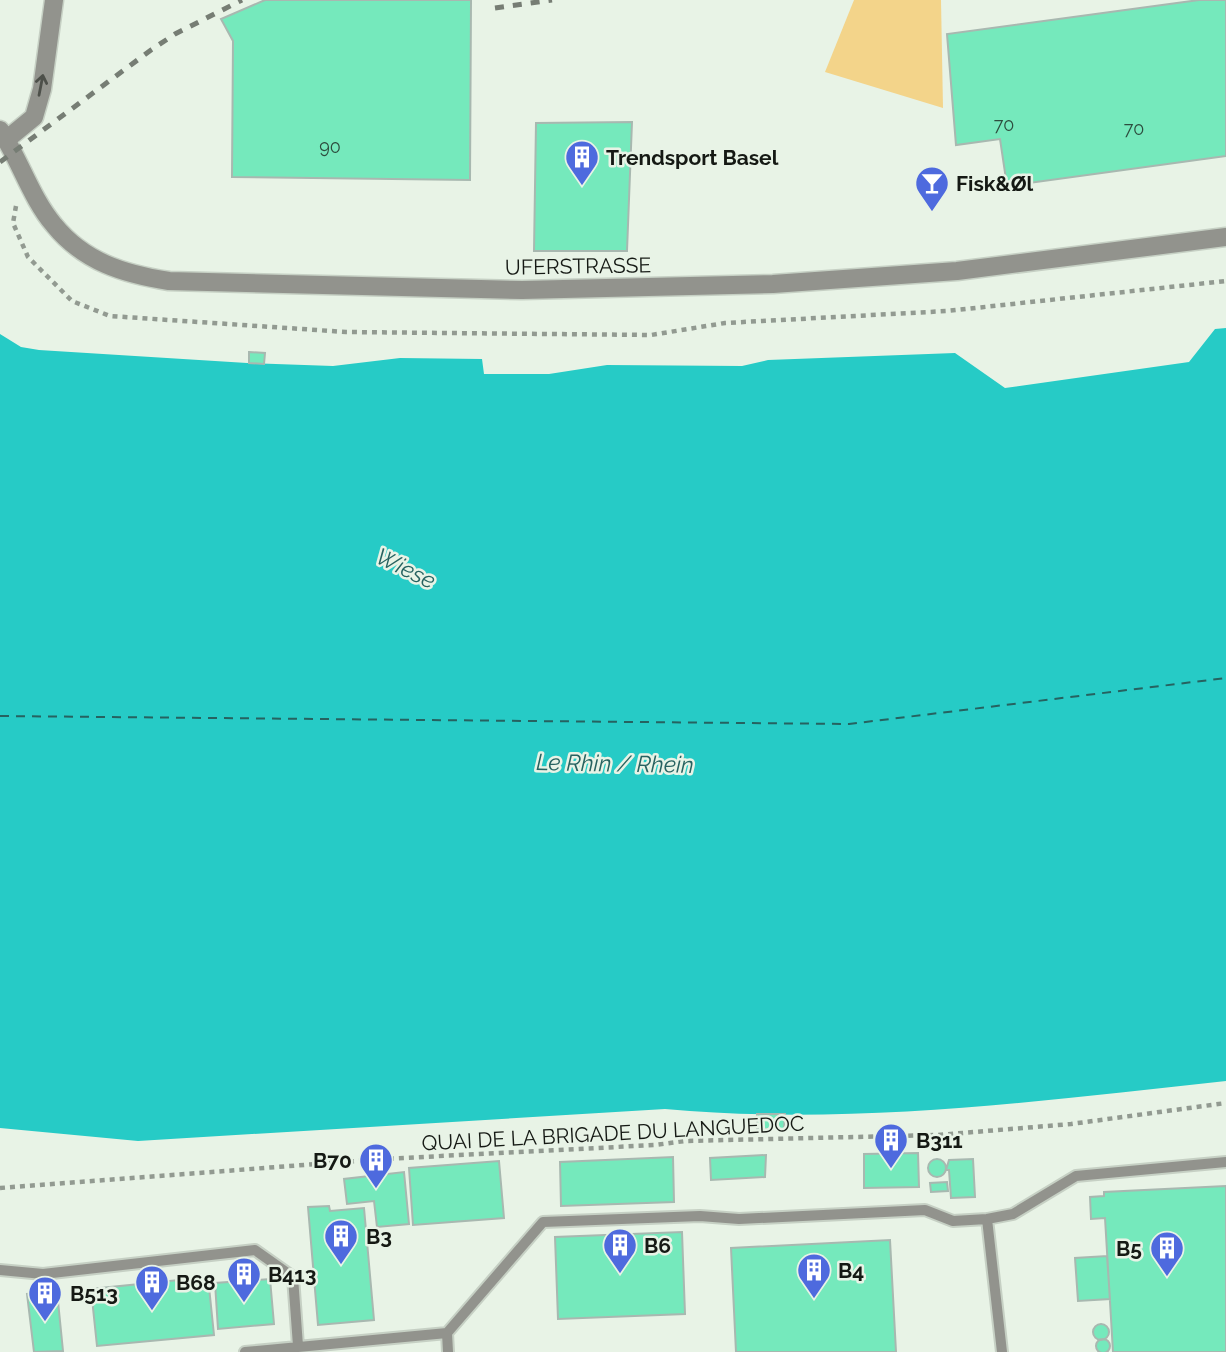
<svg xmlns="http://www.w3.org/2000/svg" width="1226" height="1352" font-family="Raleway,sans-serif">
  <style>
    .green { fill: #f3d48a }
    .water { fill: #26cbc6 }
    .lines { fill: none; stroke-linecap: round; stroke-linejoin: round }
    .ferry { stroke: #266260; stroke-width: 2; stroke-dasharray: 9 7; stroke-linecap: butt }
    .building { fill: #75e9bc; stroke: #a8b8b0; stroke-width: 2 }
    .service-casing { stroke: #c6d0c4; stroke-width: 14 }
    .minor-casing { stroke: #c6d0c4; stroke-width: 21 }
    .path { stroke: #929a91; stroke-width: 4.5; stroke-dasharray: 5 5; stroke-linecap: butt }
    .service { stroke: #92938d; stroke-width: 10 }
    .minor { stroke: #92938d; stroke-width: 18 }
    .rail { stroke: #767d74; stroke-width: 5; stroke-dasharray: 9 9; stroke-linecap: butt }
    .oneway { stroke: #4d504a }
    .labels { text-anchor: middle; dominant-baseline: central; stroke-width: 5; stroke-linejoin: round; paint-order: stroke }
    .number-label { font-size: 18px; fill: #2d4d3e }
    .poi-label { font-size: 21px; font-weight: bold; fill: #151914; stroke: #e8f3e6; text-anchor: start }
    .street-label { font-size: 21px; fill: #151914; stroke: #e8f3e6 }
    .water-label { font-size: 23px; font-style: italic; fill: #266260; stroke: #e8f3e6 }
  </style>
  <rect width="100%" height="100%" fill="#e8f3e6"/>
  <path class="green" d="M 854,0 L 941,0 L 943,108 L 825,72 Z"/>
  <path class="water" d="M 1226,328 L 1226,1081 C 1040,1101 852,1126 665,1109 L 138,1141 L 0,1128 L 0,334 L 21,347 L 39,350 L 247,363 L 333,366 L 400,358 L 482,359 L 484,374 L 549,374 L 607,365 L 742,366 L 768,360 L 955,353 L 1005,388 L 1189,362 L 1215,329 Z"/>
  <g class="lines">
    <path class="ferry" d="M 0,716 L 849,724 L 1226,678"/>
  </g>
  <path class="building" d="M 265,0 L 471,0 L 470,180 L 232,177 L 233,41 L 221,19 Z
    M 1199,0 L 1226,0 L 1226,156 L 1007,186 L 1000,139 L 956,145 L 947,34 Z
    M 632,122 L 627,251 L 534,251 L 536,123 Z
    M 249,352 L 265,353 L 264,364 L 249,363 Z
    M 757,1114 L 785,1114 L 784,1129 L 757,1129 Z
    M 918,1153 L 919,1187 L 864,1188 L 864,1154 Z
    M 766,1155 L 765,1177 L 711,1180 L 710,1158 Z
    M 673,1157 L 674,1202 L 561,1206 L 560,1162 Z
    M 973,1159 L 975,1197 L 951,1198 L 949,1170 L 946,1170 L 949,1160 Z
    M928 1168a9 9 0 1 1 18 0a9 9 0 1 1-18 0Z
    M 499,1161 L 504,1218 L 413,1225 L 409,1168 Z
    M 404,1172 L 409,1224 L 377,1227 L 374,1201 L 347,1204 L 344,1179 Z
    M 947,1182 L 948,1191 L 931,1192 L 930,1183 Z
    M 1226,1186 L 1226,1352 L 1113,1352 L 1105,1218 L 1091,1219 L 1090,1197 L 1104,1196 L 1104,1192 Z
    M 329,1206 L 330,1211 L 364,1208 L 374,1320 L 318,1325 L 308,1207 Z
    M 682,1232 L 685,1314 L 558,1319 L 555,1237 Z
    M 890,1240 L 896,1352 L 736,1352 L 731,1248 Z
    M 1107,1256 L 1110,1299 L 1078,1301 L 1075,1258 Z
    M 208,1277 L 214,1335 L 97,1346 L 91,1289 Z
    M 270,1279 L 274,1324 L 218,1329 L 215,1283 Z
    M 57,1291 L 63,1351 L 34,1352 L 27,1294 Z
    M1093 1332a8 8 0 1 1 16 0a8 8 0 1 1-16 0Z
    M1096 1346a7 7 0 1 1 14 0a7 7 0 1 1-14 0Z"/>
  <g class="lines">
    <g class="service-casing">
      <path id="service" d="M 987,1219 L 1002,1352
        M 0,1270 L 43,1274 L 255,1250 L 293,1277 L 298,1346
        M 245,1352 L 447,1333
        M 448,1352 L 447,1333 L 543,1222 L 700,1216 L 739,1219 L 925,1210 L 953,1221 L 987,1219 L 1013,1214 L 1076,1176 L 1226,1162"/>
    </g>
    <g class="minor-casing">
      <path id="minor" d="M 0,130 C 20,160 31,198 54,225 C 84,262 124,274 169,281 L 522,290 L 773,284 L 957,271 L 1226,237
        M 6,140 L 34,117 L 42,89 L 54,0"/>
    </g>
    <path class="path" d="M 16,206 L 13,223 L 28,257 L 72,301 L 110,316 L 346,332 L 651,335 L 725,323 L 947,311 L 1226,281
      M 0,1188 L 383,1159 L 655,1145 L 685,1141 L 938,1135 L 1071,1124 L 1226,1103"/>
    <use href="#service" class="service"/>
    <use href="#minor" class="minor"/>
    <path class="rail" d="M 495,8 L 552,0
      M 0,162 L 151,50 L 175,34 L 242,0"/>
  </g>
  <defs><path id="oneway-shaft" d="M-6 0H5M1.5-3L5.5 0L1.5 3" fill="none" stroke-width="1.6" stroke-linecap="round" stroke-linejoin="round" transform="scale(1.75)"/></defs>
  <use class="oneway" href="#oneway-shaft" transform="translate(41 85) rotate(-79)"/>
  <defs>
    <g id="building-pin" transform="scale(1.75)"><path d="M0 17L-7.5 6A9.5 9.5 0 1 1 7.5 6Z" fill="#4e6ade" stroke="#e8f3e6"/><path d="M-4-6H4V6H1V3H-1V6H-4ZM-2.5-4.3h1.7v1.8h-1.7ZM.8-4.3h1.7v1.8H.8ZM-2.5-1h1.7V.8h-1.7ZM.8-1h1.7V.8H.8Z" fill="#fff"/></g>
    <g id="bar-pin" transform="scale(1.75)"><path d="M0 17L-7.5 6A9.5 9.5 0 1 1 7.5 6Z" fill="#4e6ade" stroke="#e8f3e6"/><path d="M-6-5H6L.8 .8V4.5H3.5V6h-7V4.5H-.8V.8Z" fill="#fff"/></g>
  </defs>
  <g fill-rule="evenodd">
    <use href="#building-pin" x="582" y="157"/>
    <use href="#bar-pin" x="932" y="183"/>
    <use href="#building-pin" x="891" y="1140"/>
    <use href="#building-pin" x="376" y="1160"/>
    <use href="#building-pin" x="341" y="1236"/>
    <use href="#building-pin" x="620" y="1245"/>
    <use href="#building-pin" x="1167" y="1248"/>
    <use href="#building-pin" x="814" y="1270"/>
    <use href="#building-pin" x="244" y="1274"/>
    <use href="#building-pin" x="152" y="1282"/>
    <use href="#building-pin" x="45" y="1293"/>
  </g>
  <g class="labels">
    <g class="number-label">
      <text x="1004" y="124">70</text>
      <text x="1134" y="128">70</text>
      <text x="330" y="146">90</text>
    </g>
    <g class="poi-label">
      <text x="606" y="157">Trendsport Basel</text>
      <text x="956" y="183">Fisk&amp;Øl</text>
      <text x="916" y="1140">B311</text>
      <text x="352" y="1160" text-anchor="end">B70</text>
      <text x="366" y="1236">B3</text>
      <text x="644" y="1245">B6</text>
      <text x="1142" y="1248" text-anchor="end">B5</text>
      <text x="838" y="1270">B4</text>
      <text x="268" y="1274">B413</text>
      <text x="176" y="1282">B68</text>
      <text x="70" y="1293">B513</text>
    </g>
    <g class="street-label">
      <text transform="translate(578 266) rotate(-1)">UFERSTRASSE</text>
      <text transform="translate(613 1133) rotate(-3)">QUAI DE LA BRIGADE DU LANGUEDOC</text>
    </g>
    <g class="water-label">
      <text transform="translate(406 568) rotate(26)">Wiese</text>
      <text transform="translate(615 763) rotate(1)">Le Rhin / Rhein</text>
    </g>
  </g>
</svg>
